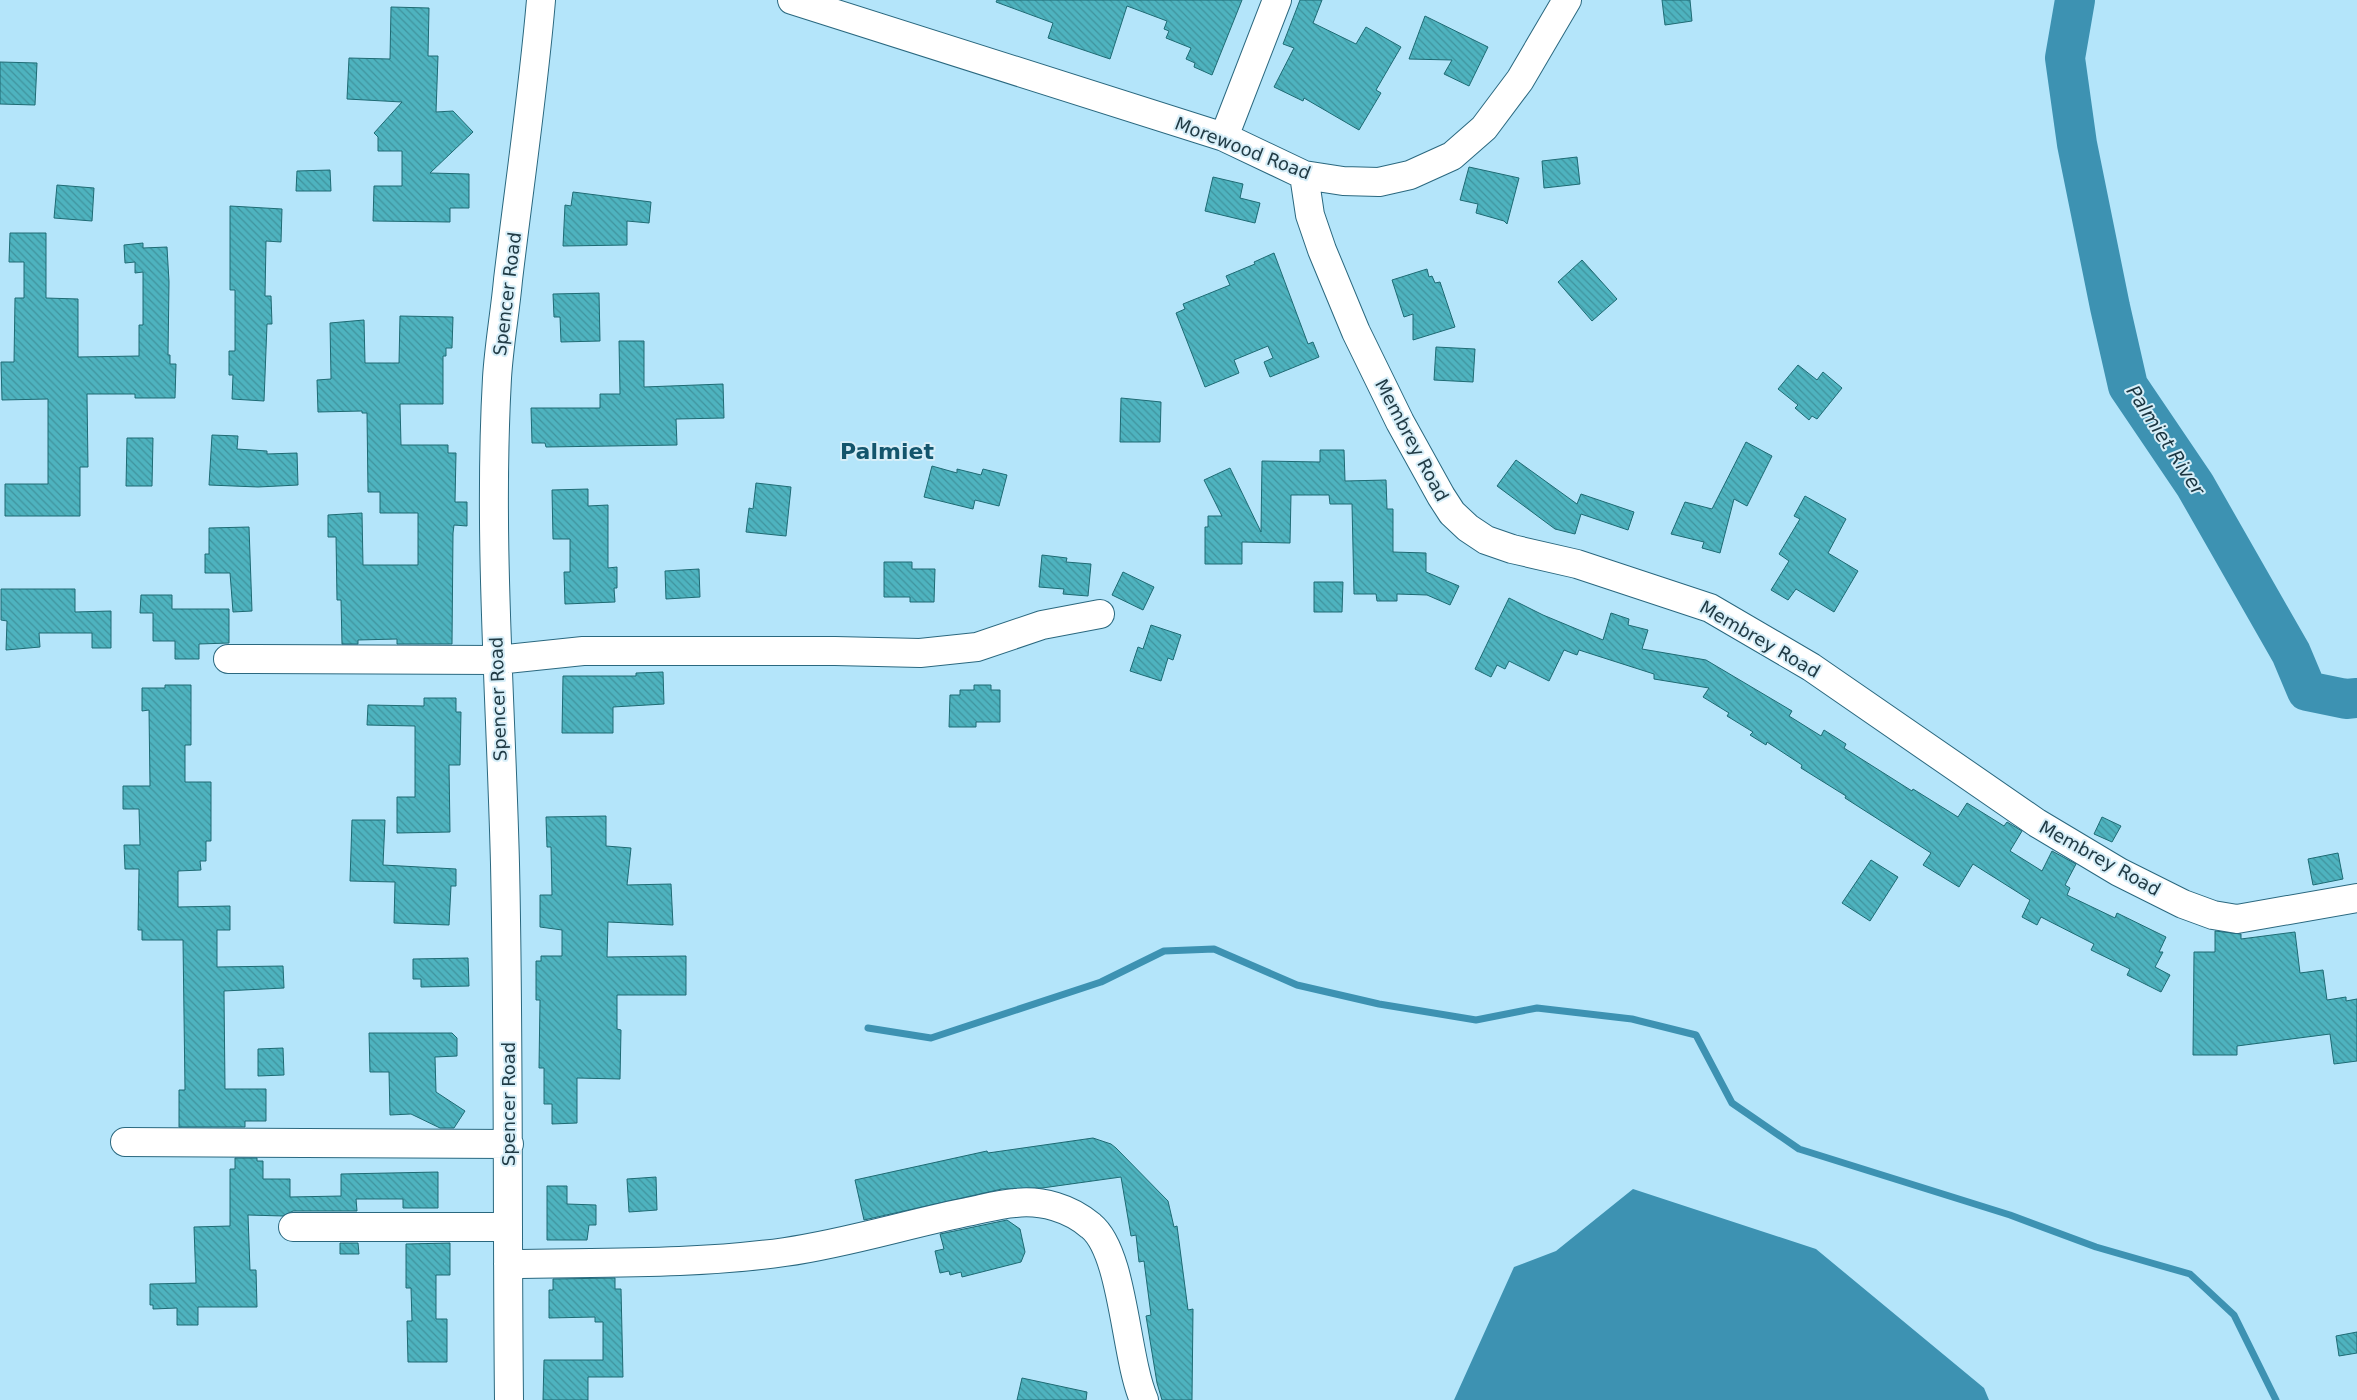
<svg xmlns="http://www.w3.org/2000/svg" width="2357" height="1400" font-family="'DejaVu Sans',sans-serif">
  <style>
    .water { fill: #3d92b2 }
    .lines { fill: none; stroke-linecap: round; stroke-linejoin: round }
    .stream { stroke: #3d92b2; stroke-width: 7 }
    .river { stroke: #3d92b2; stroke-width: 40 }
    .building { fill: url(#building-back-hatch); stroke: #1e6b74 }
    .minor-casing { stroke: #2a687f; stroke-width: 30 }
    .minor { stroke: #fff; stroke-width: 28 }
    .labels { text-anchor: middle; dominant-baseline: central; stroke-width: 4; stroke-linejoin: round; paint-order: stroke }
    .street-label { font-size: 18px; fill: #213b45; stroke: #d6eef8 }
    .water-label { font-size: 19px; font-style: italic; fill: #1b3540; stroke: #d6eef8 }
    .district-label { font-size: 22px; font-weight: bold; fill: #13556c; stroke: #d6eef8 }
  </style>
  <defs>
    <pattern id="building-back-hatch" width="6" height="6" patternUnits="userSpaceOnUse" patternTransform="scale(1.25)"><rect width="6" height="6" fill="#4eb3bf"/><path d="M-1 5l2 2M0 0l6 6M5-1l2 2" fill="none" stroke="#40939d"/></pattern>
  </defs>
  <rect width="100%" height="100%" fill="#b4e5fa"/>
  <path class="water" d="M 1633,1189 L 1816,1249 L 1984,1388 L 1989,1400 L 1454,1400 L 1514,1267 L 1556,1251 Z"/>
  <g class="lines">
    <path class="stream" d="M 868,1028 L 931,1038 L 1101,982 L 1164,951 L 1214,949 L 1297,985 L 1379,1004 L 1476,1020 L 1537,1008 L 1632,1019 L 1696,1035 L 1732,1103 L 1799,1149 L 2010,1215 L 2096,1247 L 2190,1274 L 2234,1315 L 2276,1400"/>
    <path class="river" d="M 2075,0 L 2065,58 L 2077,144 L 2110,307 L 2128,386 L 2195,485 L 2291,653 L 2307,691 L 2346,699 L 2357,698"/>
  </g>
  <path class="building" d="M 997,0 L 1242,0 L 1212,75 L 1194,67 L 1195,63 L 1186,59 L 1191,48 L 1166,38 L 1169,31 L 1164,29 L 1167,21 L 1127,6 L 1110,59 L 1048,38 L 1053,23 L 996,2 Z
    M 1300,0 L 1322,0 L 1313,23 L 1356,44 L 1366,27 L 1401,47 L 1376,90 L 1381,93 L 1359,130 L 1304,98 L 1303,101 L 1274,87 L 1294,48 L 1283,44 Z
    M 1662,0 L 1690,0 L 1692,21 L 1665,25 Z
    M 391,7 L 429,8 L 428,56 L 438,56 L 436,112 L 453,111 L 473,132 L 430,173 L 469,174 L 469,208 L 450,208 L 450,222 L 373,221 L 374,186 L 402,186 L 402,151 L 378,151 L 378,137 L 374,133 L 402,102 L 347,99 L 349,58 L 390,59 Z
    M 1425,16 L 1488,47 L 1469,86 L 1444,74 L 1452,60 L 1409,59 Z
    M 0,62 L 37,63 L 35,105 L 0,104 Z
    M 1577,157 L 1580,184 L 1544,188 L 1542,161 Z
    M 1469,167 L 1519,178 L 1507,224 L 1504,221 L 1476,213 L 1478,204 L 1460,200 Z
    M 330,170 L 331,191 L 296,191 L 297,171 Z
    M 1213,177 L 1243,184 L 1240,198 L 1260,203 L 1255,223 L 1205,211 Z
    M 57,185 L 94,188 L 92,221 L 54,218 Z
    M 573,192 L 651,202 L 649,223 L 627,221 L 627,245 L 563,246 L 565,205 L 571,206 Z
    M 230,206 L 282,209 L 281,242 L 266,241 L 265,296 L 271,296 L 272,324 L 267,324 L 264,401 L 232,399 L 233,375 L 229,375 L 229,351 L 235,351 L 235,290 L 230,290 Z
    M 10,233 L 46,233 L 46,298 L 78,299 L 78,357 L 139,356 L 139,325 L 143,325 L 143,272 L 135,273 L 135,262 L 125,263 L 124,245 L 143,243 L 143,248 L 167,247 L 169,282 L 168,355 L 170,355 L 170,364 L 176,364 L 175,398 L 135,398 L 135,394 L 87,394 L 88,467 L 80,467 L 80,516 L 5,516 L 5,484 L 48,484 L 48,399 L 2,400 L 1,362 L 14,362 L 15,298 L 24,298 L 24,262 L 9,262 Z
    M 1274,253 L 1308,344 L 1313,342 L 1319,357 L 1270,377 L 1264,362 L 1273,358 L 1268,346 L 1234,360 L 1239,373 L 1205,387 L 1176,313 L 1185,309 L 1183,304 L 1230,285 L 1226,276 L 1255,264 L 1254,262 Z
    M 1582,260 L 1617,299 L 1592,321 L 1558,282 Z
    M 1427,269 L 1429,277 L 1432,276 L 1435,283 L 1440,282 L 1455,327 L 1413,340 L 1413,314 L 1404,317 L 1392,280 Z
    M 599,293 L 600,341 L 561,342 L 560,317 L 554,317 L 553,294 Z
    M 400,316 L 453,317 L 452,348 L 446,348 L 446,356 L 443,356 L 443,404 L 400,404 L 401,445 L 448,445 L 448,453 L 456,453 L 455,502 L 467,502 L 467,526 L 454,525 L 453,533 L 452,644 L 397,644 L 397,639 L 358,640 L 358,644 L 342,644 L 341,600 L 337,600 L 336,537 L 328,537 L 328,515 L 362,513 L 363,565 L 418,565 L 418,513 L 380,513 L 380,492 L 368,492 L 367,413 L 362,413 L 362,411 L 318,412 L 317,380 L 331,379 L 330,323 L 364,320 L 365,363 L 399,363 Z
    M 619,341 L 644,341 L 644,387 L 723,384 L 724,418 L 676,419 L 677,445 L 546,447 L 545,443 L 532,443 L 531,408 L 600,408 L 600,394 L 620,394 Z
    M 1436,347 L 1475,349 L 1473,382 L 1434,380 Z
    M 1798,365 L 1817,380 L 1823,372 L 1842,388 L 1817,419 L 1812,416 L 1809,420 L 1795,408 L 1798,405 L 1778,389 Z
    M 1121,398 L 1161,402 L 1160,442 L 1120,442 Z
    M 212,435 L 238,436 L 237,449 L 267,451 L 267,454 L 297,453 L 298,485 L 258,487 L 209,485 Z
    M 127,438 L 153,438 L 152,486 L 126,486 Z
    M 1746,442 L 1772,456 L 1747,506 L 1734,499 L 1720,553 L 1702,548 L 1704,542 L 1671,534 L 1685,502 L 1712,509 Z
    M 1320,450 L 1344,450 L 1345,481 L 1386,480 L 1387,509 L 1393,509 L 1393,552 L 1426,553 L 1426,572 L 1459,586 L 1450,605 L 1427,595 L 1397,594 L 1397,601 L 1377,601 L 1376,594 L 1354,594 L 1352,504 L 1330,504 L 1329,495 L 1291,495 L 1290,543 L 1242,542 L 1242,564 L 1205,564 L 1205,527 L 1208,527 L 1208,516 L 1222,516 L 1204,480 L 1230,468 L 1261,532 L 1262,461 L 1320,462 Z
    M 1516,460 L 1577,504 L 1581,494 L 1634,512 L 1628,530 L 1581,514 L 1575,534 L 1555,529 L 1497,486 Z
    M 932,466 L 957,473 L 957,469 L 981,475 L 983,469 L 1007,475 L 999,506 L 975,500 L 973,509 L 924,497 Z
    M 756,483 L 791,487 L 786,536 L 746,532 L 749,508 L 753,509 Z
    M 588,489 L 588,506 L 608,505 L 608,568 L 617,567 L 617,588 L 614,588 L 615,602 L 565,604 L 564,572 L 570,572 L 570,539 L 553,539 L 552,490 Z
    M 1805,496 L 1846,519 L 1828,553 L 1858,571 L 1834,612 L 1796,589 L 1788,600 L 1771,590 L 1789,561 L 1779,554 L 1800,519 L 1794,516 Z
    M 249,527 L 252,611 L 233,612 L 230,573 L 205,573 L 205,554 L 209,554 L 209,528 Z
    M 1042,555 L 1067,558 L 1066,562 L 1091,564 L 1088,596 L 1063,594 L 1064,589 L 1039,587 Z
    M 884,562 L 912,562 L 912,569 L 935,569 L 934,602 L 910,602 L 910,597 L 884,597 Z
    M 699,569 L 700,597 L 666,599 L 665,571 Z
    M 1123,572 L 1154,587 L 1143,610 L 1112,595 Z
    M 1314,582 L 1343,582 L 1342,612 L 1314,612 Z
    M 1,589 L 75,589 L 75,612 L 111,611 L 111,648 L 92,648 L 92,633 L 39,633 L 40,647 L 6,650 L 7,621 L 1,620 Z
    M 141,595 L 172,595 L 172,609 L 229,609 L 229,643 L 199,644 L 199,659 L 175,659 L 175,641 L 153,641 L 153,613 L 140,613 Z
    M 1509,598 L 1543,615 L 1603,640 L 1611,613 L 1629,619 L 1628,625 L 1648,630 L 1642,649 L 1706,660 L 1792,711 L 1789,716 L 1821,736 L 1824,730 L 1846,744 L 1844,748 L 1912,791 L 1913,789 L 1958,817 L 1967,803 L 2004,826 L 2007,822 L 2022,831 L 2010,851 L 2042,871 L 2052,851 L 2076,864 L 2065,885 L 2070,888 L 2067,895 L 2115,918 L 2117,913 L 2166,937 L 2159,952 L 2163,952 L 2155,967 L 2170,975 L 2161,992 L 2127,975 L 2130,969 L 2091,950 L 2094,944 L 2041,917 L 2037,925 L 2022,917 L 2030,900 L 1973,864 L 1959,887 L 1923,865 L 1931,853 L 1845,798 L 1846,796 L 1801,768 L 1802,765 L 1767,742 L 1766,745 L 1750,735 L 1753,732 L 1727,716 L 1729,713 L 1703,697 L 1709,688 L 1654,679 L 1654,674 L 1579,650 L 1577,655 L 1564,650 L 1549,681 L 1509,661 L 1505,669 L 1497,665 L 1491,677 L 1475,669 Z
    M 1151,625 L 1181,635 L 1173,660 L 1168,658 L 1161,681 L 1130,671 L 1138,647 L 1143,649 Z
    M 663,672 L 664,704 L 613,707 L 613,733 L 562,733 L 563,676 L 636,676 L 636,673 Z
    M 165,685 L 191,685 L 191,745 L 185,745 L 185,782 L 211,782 L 211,841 L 206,841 L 206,861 L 200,861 L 201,870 L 178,871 L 178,907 L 230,906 L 230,930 L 217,930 L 217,967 L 283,966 L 284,988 L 224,991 L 225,1089 L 266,1089 L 266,1121 L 245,1121 L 245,1127 L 179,1127 L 179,1090 L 185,1090 L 183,940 L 142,940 L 142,930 L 138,930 L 139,869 L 125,869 L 124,845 L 140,845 L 139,809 L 123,809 L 123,786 L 150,786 L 149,710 L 142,711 L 142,688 L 165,688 Z
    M 974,685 L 991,685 L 991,690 L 1000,690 L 1000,722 L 976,722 L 976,727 L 949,727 L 950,695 L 960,695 L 960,690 L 974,690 Z
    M 424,698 L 456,698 L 456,712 L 461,712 L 460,765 L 449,765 L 450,832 L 397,833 L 397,797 L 415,797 L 415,726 L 367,725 L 368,705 L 424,706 Z
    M 606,816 L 606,846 L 631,848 L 627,885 L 671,884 L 673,925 L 608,922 L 607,957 L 686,956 L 686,995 L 617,995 L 617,1029 L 621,1030 L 620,1079 L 577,1078 L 577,1123 L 552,1124 L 552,1104 L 544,1104 L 544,1068 L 539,1068 L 540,1000 L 536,1000 L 536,961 L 541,961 L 541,956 L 562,956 L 562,930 L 540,927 L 540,895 L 552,895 L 551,847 L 547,847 L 546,817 Z
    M 2102,817 L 2121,826 L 2112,842 L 2094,834 Z
    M 352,820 L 385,820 L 383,865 L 456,869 L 456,886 L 451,886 L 449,925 L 394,923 L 395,882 L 350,881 Z
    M 2338,853 L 2343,879 L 2313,885 L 2308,859 Z
    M 1871,860 L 1898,877 L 1870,921 L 1842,903 Z
    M 2215,931 L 2241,934 L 2241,939 L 2295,932 L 2300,973 L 2323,970 L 2327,1000 L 2346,997 L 2346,1001 L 2357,999 L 2357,1061 L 2334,1064 L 2330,1034 L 2237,1046 L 2237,1055 L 2193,1055 L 2194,952 L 2215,952 Z
    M 468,958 L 469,986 L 421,987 L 421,979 L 413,979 L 413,959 Z
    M 369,1033 L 452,1033 L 457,1038 L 457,1056 L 435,1057 L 436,1092 L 465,1111 L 454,1128 L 440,1128 L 411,1114 L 390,1115 L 389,1072 L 370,1072 Z
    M 283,1048 L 284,1075 L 258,1076 L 258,1049 Z
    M 1093,1138 L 1111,1144 L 1116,1148 L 1168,1201 L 1174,1227 L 1177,1226 L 1188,1310 L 1193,1309 L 1192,1400 L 1162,1400 L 1157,1383 L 1146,1316 L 1151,1315 L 1144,1261 L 1139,1262 L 1136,1235 L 1131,1236 L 1121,1177 L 1042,1188 L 1002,1189 L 864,1220 L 855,1180 L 987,1151 L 988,1153 Z
    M 235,1158 L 257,1158 L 257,1161 L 263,1161 L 263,1179 L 290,1179 L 290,1197 L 341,1196 L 341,1174 L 438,1172 L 438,1208 L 403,1208 L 403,1199 L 356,1199 L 357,1211 L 293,1211 L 283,1216 L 248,1215 L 250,1270 L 256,1270 L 257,1307 L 198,1307 L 198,1325 L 177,1325 L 177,1308 L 153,1309 L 153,1305 L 150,1305 L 150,1284 L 196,1283 L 194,1227 L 230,1226 L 230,1169 L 235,1169 Z
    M 656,1177 L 657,1210 L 629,1212 L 627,1179 Z
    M 547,1186 L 567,1186 L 567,1204 L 596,1205 L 596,1225 L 589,1225 L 587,1240 L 547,1240 Z
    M 1007,1220 L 1020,1229 L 1025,1252 L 1021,1262 L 962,1277 L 961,1272 L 950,1275 L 949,1271 L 940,1273 L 935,1251 L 944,1249 L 940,1234 Z
    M 340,1243 L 358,1243 L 359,1254 L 340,1254 Z
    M 450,1243 L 450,1275 L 436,1275 L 436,1319 L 447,1319 L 447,1362 L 408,1362 L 407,1321 L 412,1321 L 411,1288 L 406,1288 L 406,1244 Z
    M 615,1278 L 615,1289 L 621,1289 L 623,1377 L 588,1377 L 588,1400 L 543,1400 L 544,1360 L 603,1360 L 603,1322 L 595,1322 L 595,1317 L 549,1318 L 549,1290 L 553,1290 L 553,1279 Z
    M 2357,1332 L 2357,1353 L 2339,1356 L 2336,1336 Z
    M 1022,1378 L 1087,1392 L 1086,1400 L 1017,1400 Z"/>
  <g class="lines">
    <g class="minor-casing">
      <path id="minor" d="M 792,0 L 1224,137 L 1304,175 L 1343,181 L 1379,182 L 1410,175 L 1452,156 L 1484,128 L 1520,80 L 1567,0
        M 1224,137 L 1277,0
        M 1304,175 L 1310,215 L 1322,250 L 1356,332 L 1400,422 L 1441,496 L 1452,513 L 1468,528 L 1486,540 L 1512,549 L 1577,564 L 1710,608 L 1811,667 L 2037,823 L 2119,872 L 2183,904 L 2213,915 L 2237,919 L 2357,898
        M 228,659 L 497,660 L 583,651 L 835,651 L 920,653 L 977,647 L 1042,625 L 1100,614
        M 125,1142 L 509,1144
        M 293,1227 L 508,1227
        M 508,1264 C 600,1262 693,1265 785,1252 C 849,1243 910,1223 972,1211 C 986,1208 1001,1204 1015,1203 C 1042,1200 1070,1208 1091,1226 C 1124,1253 1125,1357 1144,1400
        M 509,1400 C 507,1221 509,1043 505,864 C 501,702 488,540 497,378 C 499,345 505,313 508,280 C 519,187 533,94 541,0"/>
    </g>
    <use href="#minor" class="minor"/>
  </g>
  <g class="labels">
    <g class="street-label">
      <text transform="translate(1243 148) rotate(21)">Morewood Road</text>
      <text transform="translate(507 294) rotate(-83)">Spencer Road</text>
      <text transform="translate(1412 440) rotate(62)">Membrey Road</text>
      <text transform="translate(1760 639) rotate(30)">Membrey Road</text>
      <text transform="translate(498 699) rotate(-92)">Spencer Road</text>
      <text transform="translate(2100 858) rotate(29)">Membrey Road</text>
      <text transform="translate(508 1104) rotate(-90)">Spencer Road</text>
    </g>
    <g class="water-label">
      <text transform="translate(2166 440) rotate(57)">Palmiet River</text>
    </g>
    <g class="district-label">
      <text x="887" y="451">Palmiet</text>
    </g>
  </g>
</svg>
